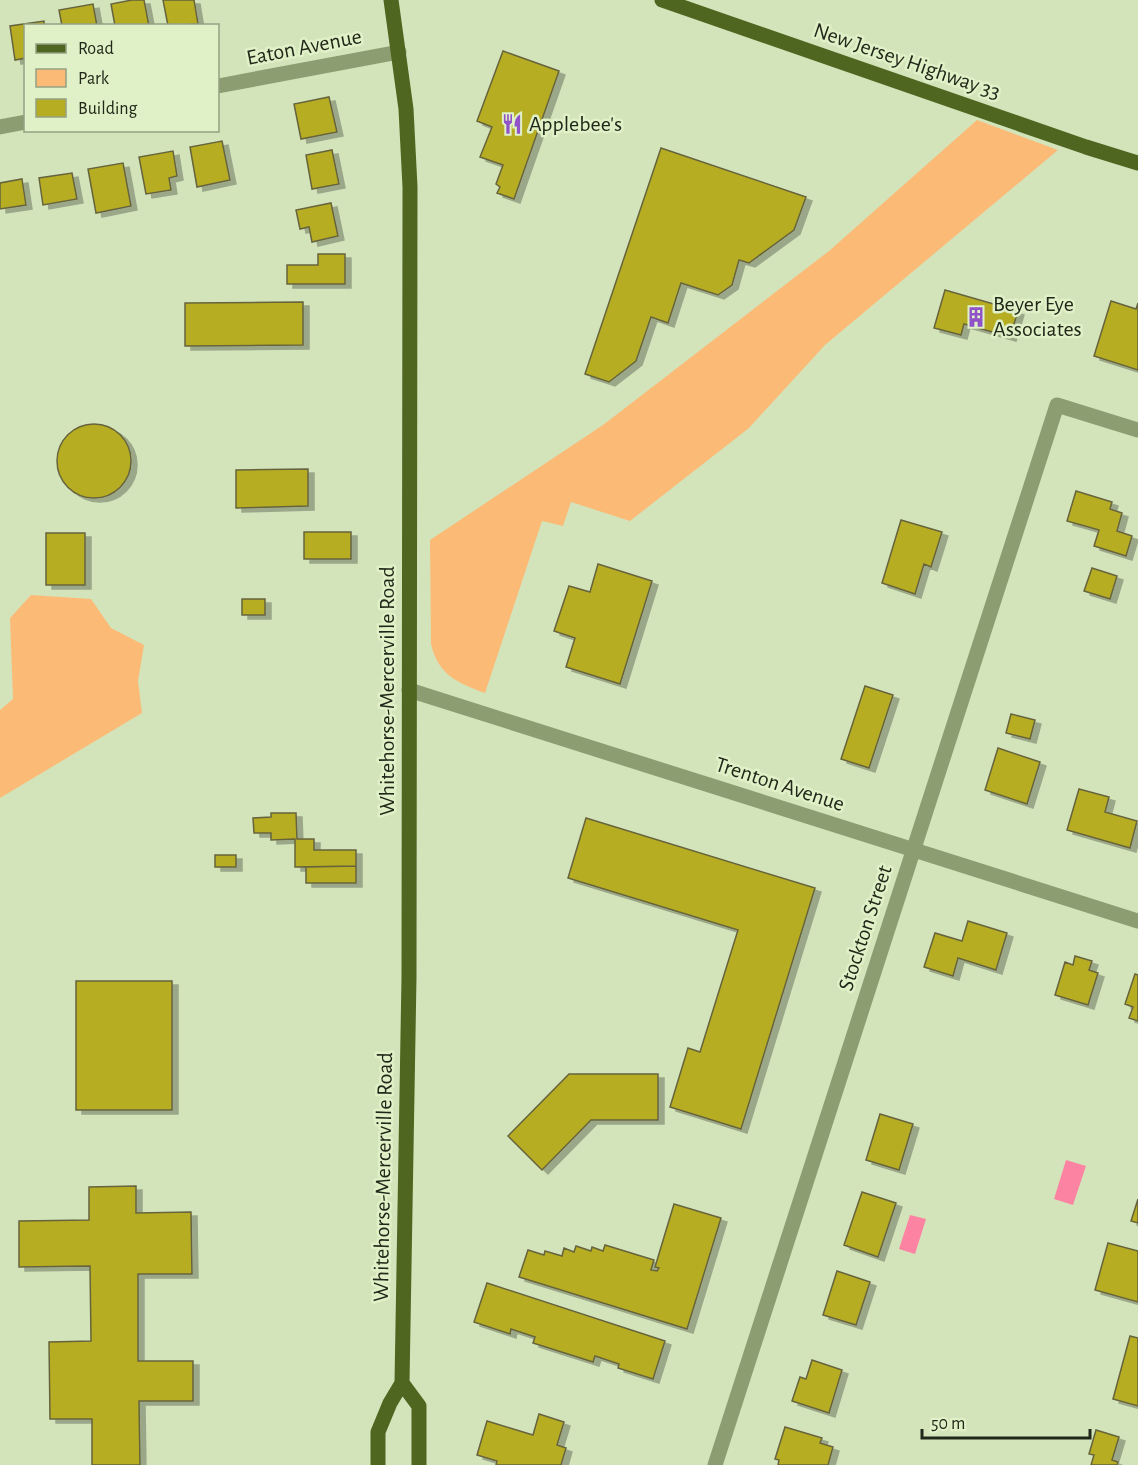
<svg xmlns="http://www.w3.org/2000/svg" width="1138" height="1465" font-family="'Alegreya Sans',sans-serif">
  <style>
    .green { fill: #fcba77 }
    .water { fill: #fc84a2 }
    .building { fill: #b6ad22; stroke: #66643d; stroke-width: 1.5; filter: url(#shadow) }
    .lines { fill: none; stroke-linecap: round; stroke-linejoin: round }
    .minor { stroke: #8c9e71; stroke-width: 15 }
    .primary { stroke: #4f6620; stroke-width: 15 }
    .labels { text-anchor: middle; dominant-baseline: central; stroke-width: 5; stroke-linejoin: round; paint-order: stroke }
    .street-label { font-size: 22px; fill: #222819; stroke: #e0f1c8 }
    .poi-label { font-size: 22px; fill: #222819; stroke: #e0f1c8; text-anchor: start }
  </style>
  <defs>
    <filter id="shadow"><feDropShadow dx="6" dy="4" stdDeviation="0" flood-color="#0004"/></filter>
  </defs>
  <rect width="100%" height="100%" fill="#d3e4bb"/>
  <path class="green" d="M 977,120 L 1058,150 L 825,345 L 749,428 L 630,521 L 571,502 L 563,526 L 542,521 L 485,693 C 458,683 438,675 431,644 L 430,540 L 603,425 L 829,251 Z
    M 31,595 L 91,599 L 111,628 L 144,645 L 138,681 L 142,713 L 0,798 L 0,710 L 13,699 L 10,618 Z"/>
  <path class="water" d="M 1066,1160 L 1086,1166 L 1073,1205 L 1054,1199 Z
    M 910,1215 L 926,1219 L 915,1254 L 899,1249 Z"/>
  <path class="building" d="M 132,0 L 144,0 L 149,26 L 115,26 L 111,4 Z
    M 163,0 L 194,0 L 198,24 L 168,26 Z
    M 93,4 L 97,26 L 62,26 L 59,10 Z
    M 44,21 L 44,26 L 26,26 L 26,58 L 15,60 L 10,26 Z
    M 503,51 L 559,71 L 514,199 L 497,193 L 500,187 L 496,184 L 503,165 L 480,157 L 492,127 L 477,121 Z
    M 329,97 L 337,132 L 301,139 L 294,104 Z
    M 222,141 L 230,180 L 197,187 L 190,147 Z
    M 661,148 L 806,197 L 794,230 L 749,263 L 739,260 L 732,285 L 718,295 L 681,283 L 668,323 L 651,317 L 636,361 L 609,382 L 585,374 Z
    M 332,150 L 339,184 L 312,189 L 306,155 Z
    M 173,151 L 177,176 L 169,178 L 171,190 L 146,194 L 139,157 Z
    M 123,163 L 131,206 L 96,213 L 88,169 Z
    M 72,173 L 77,199 L 43,205 L 39,178 Z
    M 22,179 L 26,205 L 0,209 L 0,183 Z
    M 331,203 L 338,236 L 312,242 L 309,227 L 300,229 L 296,210 Z
    M 318,254 L 345,254 L 345,284 L 287,284 L 287,265 L 318,265 Z
    M 945,290 L 1018,311 L 1010,337 L 964,324 L 961,335 L 934,328 Z
    M 1111,301 L 1136,309 L 1138,303 L 1138,370 L 1094,356 Z
    M 303,302 L 303,345 L 185,346 L 185,303 Z
    M57 461a37 37 0 1 1 74 0a37 37 0 1 1-74 0Z
    M 308,469 L 308,506 L 236,508 L 236,470 Z
    M 1076,491 L 1112,502 L 1110,509 L 1122,513 L 1117,531 L 1132,536 L 1126,556 L 1094,546 L 1099,530 L 1067,521 Z
    M 901,520 L 942,532 L 931,567 L 924,564 L 915,594 L 882,583 Z
    M 304,532 L 351,532 L 351,559 L 304,559 Z
    M 46,533 L 85,533 L 85,585 L 46,585 Z
    M 598,564 L 652,581 L 620,684 L 566,667 L 575,638 L 554,631 L 569,586 L 590,592 Z
    M 1092,568 L 1117,576 L 1110,599 L 1084,591 Z
    M 242,599 L 265,599 L 265,615 L 242,615 Z
    M 865,686 L 893,695 L 869,768 L 841,759 Z
    M 1011,714 L 1035,720 L 1030,739 L 1006,733 Z
    M 998,748 L 1040,762 L 1027,804 L 985,790 Z
    M 1079,789 L 1109,797 L 1105,812 L 1137,821 L 1130,848 L 1067,830 Z
    M 271,813 L 296,813 L 297,839 L 314,839 L 314,850 L 356,850 L 356,866 L 295,867 L 295,839 L 271,840 L 271,833 L 254,833 L 253,818 L 271,817 Z
    M 586,818 L 815,888 L 741,1129 L 670,1107 L 688,1048 L 700,1052 L 738,930 L 568,878 Z
    M 215,855 L 236,855 L 236,867 L 215,867 Z
    M 356,866 L 356,883 L 306,883 L 306,867 Z
    M 968,921 L 1007,933 L 996,970 L 958,958 L 953,976 L 924,967 L 935,933 L 962,941 Z
    M 1075,956 L 1092,961 L 1089,970 L 1098,973 L 1088,1005 L 1055,995 L 1065,962 L 1073,965 Z
    M 1135,974 L 1138,975 L 1138,1021 L 1129,1018 L 1133,1007 L 1125,1004 Z
    M 76,981 L 172,981 L 172,1110 L 76,1110 Z
    M 569,1074 L 658,1074 L 658,1120 L 591,1120 L 542,1170 L 508,1136 Z
    M 880,1114 L 913,1124 L 899,1170 L 866,1160 Z
    M 136,1186 L 136,1213 L 191,1212 L 192,1274 L 138,1274 L 138,1361 L 193,1361 L 193,1401 L 139,1401 L 140,1465 L 92,1465 L 92,1419 L 50,1419 L 49,1342 L 91,1341 L 90,1266 L 19,1267 L 19,1221 L 89,1220 L 89,1187 Z
    M 862,1192 L 896,1203 L 878,1257 L 844,1245 Z
    M 1138,1199 L 1138,1223 L 1131,1221 Z
    M 674,1204 L 721,1218 L 687,1329 L 519,1277 L 528,1250 L 544,1255 L 545,1251 L 562,1256 L 564,1248 L 574,1252 L 576,1246 L 591,1251 L 592,1247 L 603,1251 L 605,1245 L 654,1260 L 651,1270 L 657,1271 L 659,1268 L 655,1267 Z
    M 1108,1243 L 1138,1251 L 1138,1302 L 1095,1290 Z
    M 837,1271 L 870,1282 L 856,1325 L 823,1315 Z
    M 487,1283 L 665,1341 L 653,1379 L 618,1368 L 619,1364 L 595,1356 L 593,1362 L 533,1343 L 535,1337 L 511,1329 L 510,1334 L 474,1322 Z
    M 1130,1336 L 1138,1338 L 1138,1406 L 1113,1399 Z
    M 812,1360 L 842,1370 L 829,1413 L 792,1401 L 800,1377 L 806,1379 Z
    M 539,1414 L 564,1422 L 557,1445 L 566,1448 L 561,1465 L 496,1465 L 497,1461 L 477,1455 L 487,1421 L 533,1435 Z
    M 785,1427 L 822,1438 L 820,1443 L 833,1447 L 828,1465 L 778,1465 L 779,1460 L 775,1459 Z
    M 1096,1430 L 1119,1437 L 1112,1460 L 1118,1462 L 1117,1465 L 1091,1465 L 1094,1455 L 1089,1454 Z"/>
  <g class="lines">
    <path class="minor" d="M 218,86 L 399,52
      M 0,127 L 26,122
      M 409,690 L 1138,921
      M 715,1465 L 1057,405 L 1138,430"/>
    <path class="primary" d="M 662,0 L 1086,147 L 1138,163
      M 402,1383 L 419,1406 L 419,1465
      M 378,1465 L 378,1432 L 390,1403 L 402,1383 L 409,977 L 410,187 L 406,109 L 391,0"/>
  </g>
  <defs>
    <g id="restaurant-bare" transform="scale(1.62)"><path d="M-5-6h1v4h1v-4h1v4h1v-4h1v5L-1.5 .5V6h-2V.5L-5-1ZM5-6V6H3V1.5H1.5Q1.5-4 5-6Z" fill="#9052c8" stroke="#e0f1c8" stroke-width="2.5" paint-order="stroke"/></g>
    <g id="building-bare" transform="scale(1.62)"><path d="M-4-6H4V6H1V3H-1V6H-4ZM-2.5-4.3h1.7v1.8h-1.7ZM.8-4.3h1.7v1.8H.8ZM-2.5-1h1.7V.8h-1.7ZM.8-1h1.7V.8H.8Z" fill="#9052c8" stroke="#e0f1c8" stroke-width="2.5" paint-order="stroke"/></g>
  </defs>
  <g fill-rule="evenodd">
    <use href="#restaurant-bare" x="512" y="124"/>
    <use href="#building-bare" x="976" y="317"/>
  </g>
  <g class="labels">
    <g class="street-label">
      <text transform="translate(304 47) rotate(-11)">Eaton Avenue</text>
      <text transform="translate(907 61) rotate(19)">New Jersey Highway 33</text>
      <text transform="translate(387 691) rotate(-90)">Whitehorse-Mercerville Road</text>
      <text transform="translate(780 784) rotate(18)">Trenton Avenue</text>
      <text transform="translate(865 928) rotate(-72)">Stockton Street</text>
      <text transform="translate(383 1177) rotate(-89)">Whitehorse-Mercerville Road</text>
    </g>
    <g class="poi-label">
      <text x="529" y="124">Applebee's</text>
      <text x="993" y="304">Beyer Eye<tspan x="993" dy="25">Associates</tspan></text>
    </g>
  </g>
  <rect x="24" y="24" width="195" height="108" fill="#e0f1c8" stroke="#94a182" stroke-width="1.5"/>
  <rect x="36" y="44" width="30" height="9" fill="#4f6620" stroke="#94a182" stroke-width="1.5"/>
  <text x="78" y="54" font-size="18" fill="#222819">Road</text>
  <rect x="36" y="69" width="30" height="18" fill="#fcba77" stroke="#94a182" stroke-width="1.5"/>
  <text x="78" y="84" font-size="18" fill="#222819">Park</text>
  <rect x="36" y="99" width="30" height="18" fill="#b6ad22" stroke="#94a182" stroke-width="1.5"/>
  <text x="78" y="114" font-size="18" fill="#222819">Building</text>
  <path d="M922 1429v9h168v-9" fill="none" stroke="#222819" stroke-width="3"/>
  <text x="931" y="1429" font-size="18" fill="#222819" stroke="#e0f1c8" stroke-width="4.5" paint-order="stroke">50 m</text>
</svg>
